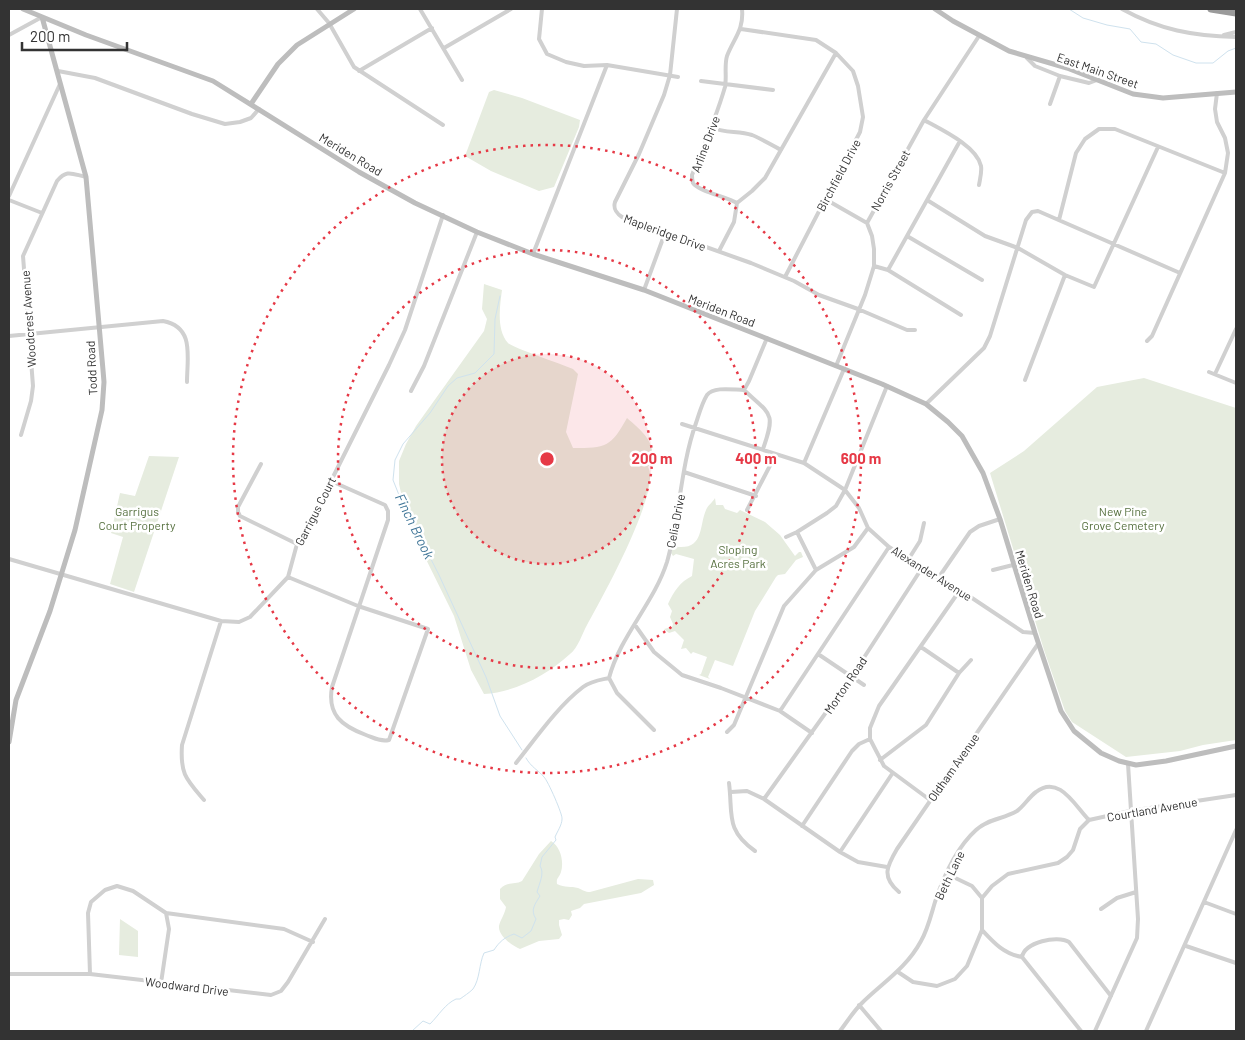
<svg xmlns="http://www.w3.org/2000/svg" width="1245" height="1040" font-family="Barlow,sans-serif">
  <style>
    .green { fill: #e6ecdf }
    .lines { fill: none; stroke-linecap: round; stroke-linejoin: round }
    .stream { stroke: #cfe2ee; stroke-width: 1 }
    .street { stroke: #d0d0d0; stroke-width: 4 }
    .secondary { stroke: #bdbdbd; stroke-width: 5 }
    .highway { stroke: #9a9a9a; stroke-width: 7 }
    .ring { fill: none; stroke: #e63946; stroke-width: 2.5; stroke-dasharray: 2.5 5 }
    .labels { text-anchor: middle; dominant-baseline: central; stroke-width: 5; stroke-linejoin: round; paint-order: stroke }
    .street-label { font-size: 12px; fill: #333; stroke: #fff }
    .park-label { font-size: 12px; fill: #56703f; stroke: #fff }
    .water-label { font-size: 14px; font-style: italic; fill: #3f7597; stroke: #fff }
    .centre { fill: #e63946; stroke: #fff; stroke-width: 2.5 }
    .ring-label { font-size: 15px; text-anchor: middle; font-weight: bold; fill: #e63946; stroke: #fff; stroke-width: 5; stroke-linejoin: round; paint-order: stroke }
  </style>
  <rect width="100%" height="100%" fill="#fff"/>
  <path class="green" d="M 494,90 L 522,98 L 580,120 L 579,127 L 554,187 L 539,191 L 491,171 L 465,156 L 489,92 Z
    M 484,284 L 502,290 C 500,305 496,330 508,343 C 513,348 562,364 573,369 L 578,374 L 566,432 L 573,448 C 606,448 611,447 627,418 C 642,431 661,446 648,467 C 662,490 601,600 587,625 C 582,634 578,648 570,654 C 547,675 516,692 484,694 L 471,670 L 454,616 L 414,535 L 404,506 L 399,484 L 399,461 L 406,444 L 416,426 L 484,331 L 487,319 L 482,309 Z
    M 1144,378 L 1236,408 L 1236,740 L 1203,745 L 1180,751 L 1126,757 L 1072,722 L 1065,711 L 1044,650 L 990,473 L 1024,451 L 1097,387 Z
    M 149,456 L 179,457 L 134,592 L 110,584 L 123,537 L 111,533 L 120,493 L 135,496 Z
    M 715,498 L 716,505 L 723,505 L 725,509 L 737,513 L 740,510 L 765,522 L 780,535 L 795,556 L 799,552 L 801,552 L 803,557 L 796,560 L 785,574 L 778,575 L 776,577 L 755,611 L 733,666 L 715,660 L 708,677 L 710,679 L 699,675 L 701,674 L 707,657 L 693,652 L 691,654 L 686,648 L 681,649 L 684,640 L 675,631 L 669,633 L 664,629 L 672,627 L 673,624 L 670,617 L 672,611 L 668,604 C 674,591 680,582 692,576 L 694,559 L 676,554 L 673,556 L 671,553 L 673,547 L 675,547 L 676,543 L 678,547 C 704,549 699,526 706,510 C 708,505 713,502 715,498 Z
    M 551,841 C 561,847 564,862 561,872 C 559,878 556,878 557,884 C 565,888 571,886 578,888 C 583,890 585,892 590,892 L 638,879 L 653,880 L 654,885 L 641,893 L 584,904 L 580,908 L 571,911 L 572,915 L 569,920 L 564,919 L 559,920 L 559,925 L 562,935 L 559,939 L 539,941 L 520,949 C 513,946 498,936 499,926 C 500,920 505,914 506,907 L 500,899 L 500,889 C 507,881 515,885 522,881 L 539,854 Z
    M 120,919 L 138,931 L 138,957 L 119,955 Z"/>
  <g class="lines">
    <path class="stream" d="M 1069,9 L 1083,18 L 1107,25 L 1130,29 L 1141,42 L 1156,44 L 1173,55 L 1196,63 L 1213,63 L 1228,51 L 1236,48
      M 500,296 L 495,319 L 494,354 L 475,373 L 457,378 L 448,386 L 430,413 L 403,444 L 395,460 L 393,480 L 401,500 L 439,575 L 486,677 L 500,716 L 522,750
      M 412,1031 L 423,1021 L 430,1024 C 439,1015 445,1004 456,999 L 460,999 C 464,996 469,993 473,989 C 480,979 479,964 484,953 L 494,950 C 499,942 505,937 514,934 L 522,938 L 531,931 L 536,919 C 530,910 535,904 540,896 L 537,892 C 539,884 545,873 540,866 L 542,857 L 556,840 L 555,837 C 557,832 562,825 562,819 C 563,815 548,781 544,777 C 538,770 531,767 526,758"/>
    <path class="street" d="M 317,9 L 329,23 L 354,67 L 443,125
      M 420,9 L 462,80
      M 542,9 L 539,39 L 547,54 L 566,62 L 584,66 L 607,65 L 678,77
      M 677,9 L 670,75 L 664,95 L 639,154 L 615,202 C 613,209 616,213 622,217 L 751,263 L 794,281 L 819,295 L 858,309 L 907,330 L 915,330
      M 1122,9 C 1160,30 1193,36 1236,37
      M 741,29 L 816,40 L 836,53 L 853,71 L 858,86 L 863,117 L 860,132 L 785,277
      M 9,35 L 42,17
      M 1224,35 L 1236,32
      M 444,48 L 511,9
      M 1027,58 L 1035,66 L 1060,76 L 1089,83 L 1097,80
      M 58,71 L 95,78 L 192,114 L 225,124 L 240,122 L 251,118 L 259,109
      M 359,71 L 432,28
      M 701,81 L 773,90
      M 1050,104 L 1060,76
      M 924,120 C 940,129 977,146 981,166 C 982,172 980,179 979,185
      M 713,128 C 725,133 739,131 752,135 C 762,139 772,145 781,150
      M 9,196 L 60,84
      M 825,199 L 867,223
      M 9,200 L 42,213
      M 927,200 L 985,236 L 1018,248 L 1065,275 L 1094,287 L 1158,147
      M 737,203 C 727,197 698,191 693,183 C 692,180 692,177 692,175 C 704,146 716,118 725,87 C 727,77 724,66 727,56 C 734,38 744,30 742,9
      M 737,203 L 752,191 L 765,178 L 836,53
      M 1059,220 L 1076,153 L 1085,139 L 1099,129 L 1115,129 L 1225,173
      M 907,236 L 982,280
      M 719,251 L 734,222 L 737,203
      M 533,254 L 607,65
      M 874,266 L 888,270 L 961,315
      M 888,270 L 960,141
      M 644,290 L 665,233
      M 9,336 L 163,321 C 195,327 187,357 187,382
      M 1147,341 L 1152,336 L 1225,173 L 1228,153 L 1225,138 L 1217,122 L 1215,109 L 1217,93
      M 836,366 L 865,295 L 874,266 L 874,249 L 872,236 L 867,223 L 924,120 L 979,36
      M 1209,372 L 1236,383
      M 1215,374 L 1236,329
      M 1025,380 L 1065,275
      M 744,390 L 749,381 L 767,338
      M 411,391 L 424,366 L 477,232
      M 926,404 L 984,348 L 990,336 L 1026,220 L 1032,212 L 1038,211 L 1180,273
      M 682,424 L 804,463 L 845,490 L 859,508 L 868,528 L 889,547 L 922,568 L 960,590 L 1023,632 L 1035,633
      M 21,435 L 31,401 L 33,386 L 23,256 L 57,181 C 67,169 72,174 86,177
      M 804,463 L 844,369
      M 261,464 L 238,507 L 238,512 L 240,516 L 297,544
      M 684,472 L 756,496
      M 747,510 L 776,454
      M 797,532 L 816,570
      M 786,537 L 797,532 L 827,513 L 836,506 L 845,490 L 887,386
      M 9,559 L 221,621 L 239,622 L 250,617 L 288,577 L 297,544 L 331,481 L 389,365 L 405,330 L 443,215
      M 908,560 L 920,541 L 924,523
      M 993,570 L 1013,565
      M 288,577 L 358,606 L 428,629 L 389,740 C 381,742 374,738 366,735 C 342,726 327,715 332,687 L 388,520 L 388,511 L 385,505 L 331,481
      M 939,577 L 970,532 L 979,526 L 1000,519
      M 635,625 L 654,652 L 682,675 L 721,688 L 780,711 L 812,733
      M 921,647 L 959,673
      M 818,654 L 864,685
      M 780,711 L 889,547
      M 654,730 L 617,693 L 609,678 C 620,636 654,603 667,562 C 680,517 680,468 696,423 C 699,414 702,403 707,395 C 714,386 734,390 744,390 C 771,415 776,412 763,449
      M 727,732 L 734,725 L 784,606 L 816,570 L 854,547 L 868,528
      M 880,760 L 926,725 L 959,673 L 971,660
      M 516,763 C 536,738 558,706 583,687 C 591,681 600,680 609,678
      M 729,783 C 733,814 725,830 755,851
      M 731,792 L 747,791 L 764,799 L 840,852 L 858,862 L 887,867
      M 764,799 L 852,676 L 922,568
      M 204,800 C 186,779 180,774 182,745 L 221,621
      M 930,800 L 884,766 L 870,739 L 870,728 L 879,706 L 960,590
      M 802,826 L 852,751 L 859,744 L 870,739
      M 840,852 L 892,774
      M 947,874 L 972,886 L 982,898
      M 899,892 C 881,877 887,866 897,849 L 1038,644
      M 1204,902 L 1236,914
      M 1101,909 L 1117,898 L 1136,892
      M 166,913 L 284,929 L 313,942
      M 982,930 C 994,943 1004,954 1022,957 L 1081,1031
      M 1186,946 L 1236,963
      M 1022,957 C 1025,942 1057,935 1069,942 L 1111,996
      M 898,972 L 913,982 L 937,986 L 955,979 L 967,966 L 982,930 L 982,898 L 992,886 L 1008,874 L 1058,863 L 1067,857 L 1073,850 L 1080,829 L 1089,820 L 1130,811 L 1236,795
      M 9,974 L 90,974 L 271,995 L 281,991 L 288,982 L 325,919
      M 90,974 L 88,913 L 91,902 L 105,890 L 117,886 L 133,891 L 166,913 L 169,929 L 161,983
      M 859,1005 L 881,1031
      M 840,1031 C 847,1022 853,1012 861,1004 C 882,983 906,969 921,941 C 928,929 931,915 935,902 C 943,878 956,848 976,830 C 987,819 1004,819 1017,811 C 1024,806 1029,797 1036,792 C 1059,774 1075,806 1089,820
      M 1095,1031 L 1137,938 L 1138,919 L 1128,764
      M 1146,1031 L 1236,830"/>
    <path class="secondary" d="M 23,9 L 86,35 L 213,81 L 359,172 L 415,203 L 477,232 L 533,254 L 644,290 L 882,384 L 926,404 L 948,422 L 962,436 L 983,473 L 1000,519 L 1035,633 L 1061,711 L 1074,731 L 1101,753 L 1119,761 L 1136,765 L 1166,761 L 1236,746
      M 935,9 L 953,21 L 1009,51 L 1067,68 L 1133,94 L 1163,98 L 1236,92
      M 251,104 L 278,64 L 297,45 L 354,9
      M 9,742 L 16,700 L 50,611 L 75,530 L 102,410 L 104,382 L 103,370 L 86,177 L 42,17"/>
    <path class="highway" d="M 1211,9 L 1236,13"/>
  </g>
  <circle cx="547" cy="459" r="105" fill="#e63946" fill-opacity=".12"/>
  <g class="ring">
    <circle cx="547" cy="459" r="105"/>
    <circle cx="547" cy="459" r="209"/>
    <circle cx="547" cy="459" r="314"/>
  </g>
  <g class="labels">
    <g class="street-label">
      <text transform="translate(1098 70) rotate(19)">East Main Street</text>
      <text transform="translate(705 144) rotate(-69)">Arline Drive</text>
      <text transform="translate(351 154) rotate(31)">Meriden Road</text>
      <text transform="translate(838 175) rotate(-62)">Birchfield Drive</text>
      <text transform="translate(890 180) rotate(-61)">Norris Street</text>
      <text transform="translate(665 232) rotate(20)">Mapleridge Drive</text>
      <text transform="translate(722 310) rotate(21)">Meriden Road</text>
      <text transform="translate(28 319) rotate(-94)">Woodcrest Avenue</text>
      <text transform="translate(91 368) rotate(-93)">Todd Road</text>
      <text transform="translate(315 511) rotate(-63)">Garrigus Court</text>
      <text transform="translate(675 521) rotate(-79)">Celia Drive</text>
      <text transform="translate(932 573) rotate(32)">Alexander Avenue</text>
      <text transform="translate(1030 584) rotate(73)">Meriden Road</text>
      <text transform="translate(845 685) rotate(-56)">Morton Road</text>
      <text transform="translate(953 767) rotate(-55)">Oldham Avenue</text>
      <text transform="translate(1152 809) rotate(-10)">Courtland Avenue</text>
      <text transform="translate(949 875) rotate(-64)">Beth Lane</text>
      <text transform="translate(187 986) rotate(7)">Woodward Drive</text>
    </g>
    <g class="park-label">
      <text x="137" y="511">Garrigus<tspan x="137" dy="14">Court Property</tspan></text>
      <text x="1123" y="511">New Pine<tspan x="1123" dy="14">Grove Cemetery</tspan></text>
      <text x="738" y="549">Sloping<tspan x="738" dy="14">Acres Park</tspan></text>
    </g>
    <g class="water-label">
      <text transform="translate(415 526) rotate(64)">Finch Brook</text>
    </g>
  </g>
  <circle cx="547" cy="459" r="8" class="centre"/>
  <g class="ring-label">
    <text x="652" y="464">200 m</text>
    <text x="756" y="464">400 m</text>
    <text x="861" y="464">600 m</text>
  </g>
  <rect width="1245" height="1040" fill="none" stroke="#333333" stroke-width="20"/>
  <path d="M22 42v8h105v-8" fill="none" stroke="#333333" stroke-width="2.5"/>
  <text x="30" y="42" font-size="15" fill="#333333" stroke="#ffffff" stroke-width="4" paint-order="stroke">200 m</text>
</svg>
